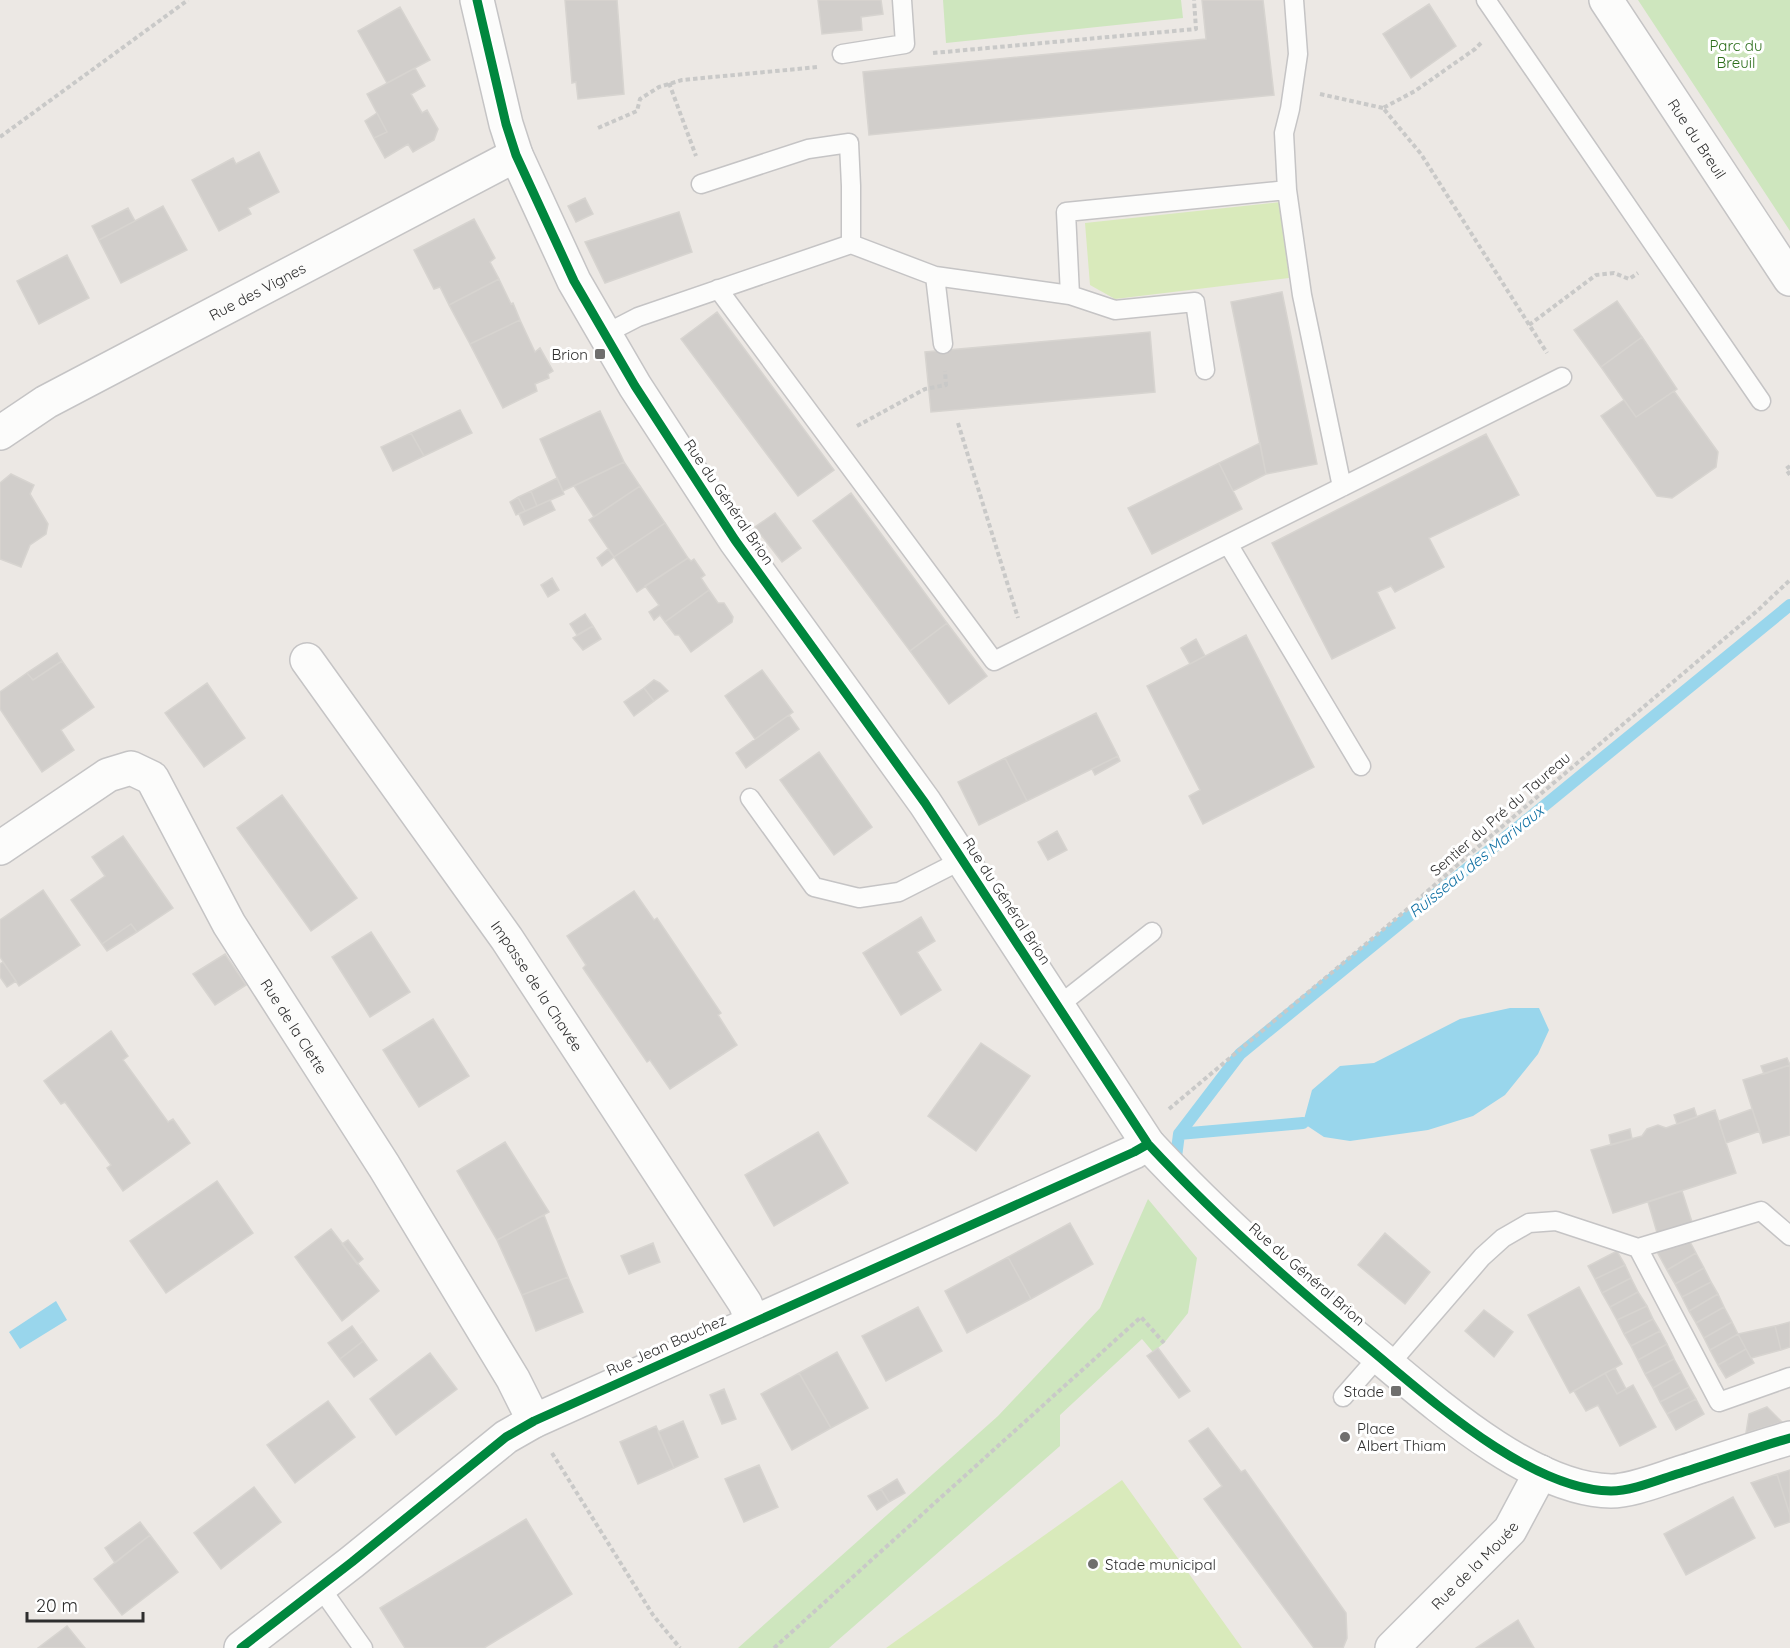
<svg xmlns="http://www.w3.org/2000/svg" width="1790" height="1648" font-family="Quicksand,sans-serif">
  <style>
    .green { fill: #cee6be }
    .pitch { fill: #d9eabb }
    .water { fill: #99d6ec }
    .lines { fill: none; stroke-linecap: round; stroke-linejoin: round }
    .stream { stroke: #99d6ec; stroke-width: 12 }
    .building { fill: #d1cecb; stroke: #d7d4d0; stroke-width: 1.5 }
    .service-casing { stroke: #c5c4c5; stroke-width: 21 }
    .minor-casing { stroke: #c5c4c5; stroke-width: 36 }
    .path { stroke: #c9c9c8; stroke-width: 4; stroke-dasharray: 4.5 3; stroke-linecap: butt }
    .service { stroke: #fcfcfb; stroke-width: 18 }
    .minor { stroke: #fcfcfb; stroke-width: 33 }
    .cycleway-casing { stroke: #fff; stroke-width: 13 }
    .cycleway { stroke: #00873e; stroke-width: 9 }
    .poi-dot { fill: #706f6e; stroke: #fff; stroke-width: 2 }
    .labels { text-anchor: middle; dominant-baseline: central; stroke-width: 6; stroke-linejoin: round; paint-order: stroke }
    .park-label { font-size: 15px; fill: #2c6e1b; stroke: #fff }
    .street-label { font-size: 15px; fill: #2e2e2e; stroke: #fff }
    .poi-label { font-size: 15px; fill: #2e2e2e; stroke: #fff; text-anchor: end }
    .water-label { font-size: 16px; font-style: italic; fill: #0d6fa3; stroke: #fff }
  </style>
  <rect width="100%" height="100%" fill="#ece8e4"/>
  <path class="green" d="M 943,0 L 1181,0 L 1183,18 L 946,43 Z
    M 1638,0 L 1790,0 L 1790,231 Z
    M 1148,1199 L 1197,1258 L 1188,1313 L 1164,1343 L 1153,1352 L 1142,1339 L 1060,1415 L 1060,1446 L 829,1648 L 738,1648 L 998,1416 L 1100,1308 Z"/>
  <path class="pitch" d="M 1281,202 L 1289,278 L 1115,299 L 1090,285 L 1085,223 Z
    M 1122,1480 L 1242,1648 L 886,1648 Z"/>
  <path class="water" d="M 1510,1008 L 1539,1008 L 1549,1030 L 1538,1054 L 1505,1095 L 1473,1116 L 1428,1130 L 1350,1141 L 1324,1137 L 1303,1123 L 1312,1090 L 1340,1066 L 1374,1063 L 1460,1019 Z
    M 56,1301 L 67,1320 L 20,1349 L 9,1332 Z"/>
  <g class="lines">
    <path class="stream" d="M 1179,1134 L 1240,1054 L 1790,605
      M 1176,1157 L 1179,1134 L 1303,1123"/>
  </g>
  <path class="building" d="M 565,0 L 617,0 L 624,94 L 578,99 L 576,82 L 572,83 Z
    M 818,0 L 881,0 L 883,14 L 861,17 L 862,30 L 822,34 Z
    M 1202,0 L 1263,0 L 1274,95 L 869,135 L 863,72 L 1206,39 Z
    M 1429,4 L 1456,46 L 1411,78 L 1383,34 Z
    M 400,7 L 430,60 L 387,83 L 358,31 Z
    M 415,68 L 425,86 L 411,94 L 422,113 L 427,110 L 438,129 L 434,140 L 413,152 L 408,144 L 385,158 L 374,138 L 387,132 L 367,94 Z
    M 377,113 L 387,132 L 374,138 L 365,121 Z
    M 259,152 L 279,192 L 248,208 L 251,214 L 219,231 L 192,180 L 233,158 L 236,164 Z
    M 585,198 L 593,214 L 576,222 L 568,206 Z
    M 163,206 L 187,250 L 121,283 L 99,240 Z
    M 128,208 L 135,221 L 99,240 L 92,226 Z
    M 679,212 L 692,252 L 605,283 L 585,242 Z
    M 474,219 L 495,258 L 490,262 L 499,279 L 449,305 L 440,287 L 434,289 L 414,250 Z
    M 67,255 L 89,298 L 39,324 L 17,281 Z
    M 499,279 L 511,304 L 513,303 L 520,320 L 470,344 L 449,305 Z
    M 1282,292 L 1317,464 L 1266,474 L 1231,302 Z
    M 1617,301 L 1642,337 L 1601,367 L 1574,330 Z
    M 717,312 L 834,470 L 798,496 L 681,339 Z
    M 520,320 L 535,352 L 540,348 L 553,371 L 548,374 L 549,378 L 535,384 L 537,391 L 503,408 L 470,344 Z
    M 1150,332 L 1155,392 L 931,412 L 925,352 Z
    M 1642,337 L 1677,389 L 1636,417 L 1601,367 Z
    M 1674,391 L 1718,452 L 1716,467 L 1672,498 L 1657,496 L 1601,416 L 1624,400 L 1636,417 Z
    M 460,410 L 472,433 L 424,456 L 411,433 Z
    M 600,411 L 624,462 L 563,491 L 540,439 Z
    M 411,433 L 424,456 L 393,471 L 381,447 Z
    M 1486,434 L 1519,495 L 1429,538 L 1444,567 L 1395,592 L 1391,586 L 1377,592 L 1395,628 L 1332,659 L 1272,543 Z
    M 1260,443 L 1266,474 L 1233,491 L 1219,463 Z
    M 624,462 L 640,486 L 594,517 L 574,486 Z
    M 1219,463 L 1242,509 L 1152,554 L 1128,508 Z
    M 11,474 L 34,485 L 30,494 L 48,524 L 46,534 L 30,545 L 21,567 L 0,559 L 0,483 Z
    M 557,478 L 564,494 L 537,506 L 531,491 Z
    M 640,486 L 665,523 L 614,557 L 589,520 Z
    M 531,491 L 537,506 L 525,511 L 518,497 Z
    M 851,493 L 947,623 L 910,651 L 813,521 Z
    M 518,497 L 525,511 L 516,515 L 510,502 Z
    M 550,500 L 555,510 L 524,525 L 519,514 Z
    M 775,513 L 801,548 L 782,562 L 755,527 Z
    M 665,523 L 688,558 L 637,592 L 614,557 Z
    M 608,549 L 614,557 L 602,566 L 597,558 Z
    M 688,558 L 691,561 L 694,559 L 705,575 L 701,578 L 709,590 L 665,622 L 660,615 L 654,620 L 649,612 L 659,605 L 645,586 Z
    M 552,578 L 559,590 L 548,597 L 541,585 Z
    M 709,590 L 718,603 L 724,603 L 733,617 L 732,622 L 691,652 L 679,635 L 675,635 L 665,622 Z
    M 585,614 L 593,626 L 577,635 L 570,624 Z
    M 947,623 L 987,676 L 949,704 L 910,651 Z
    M 593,626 L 601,639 L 583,650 L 573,638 Z
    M 1246,635 L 1314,767 L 1203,824 L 1189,796 L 1200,790 L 1147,686 Z
    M 1196,639 L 1205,656 L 1190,664 L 1181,648 Z
    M 57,653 L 62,661 L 33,680 L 27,673 Z
    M 62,661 L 94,707 L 61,730 L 74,750 L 42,772 L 0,709 L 0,692 L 27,673 L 33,680 Z
    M 762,670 L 793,712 L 755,739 L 725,696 Z
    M 654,680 L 660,683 L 668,691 L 654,701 L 644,688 Z
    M 207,683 L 245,738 L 204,767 L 165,713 Z
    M 644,688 L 654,701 L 634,716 L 624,702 Z
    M 1096,713 L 1118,756 L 1027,801 L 1005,758 Z
    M 789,715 L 799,729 L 746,768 L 736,753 Z
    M 819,752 L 872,827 L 834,855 L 780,780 Z
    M 1118,756 L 1120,761 L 1095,775 L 1092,769 Z
    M 1005,758 L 1027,801 L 979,825 L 958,782 Z
    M 282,795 L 357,898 L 311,931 L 237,828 Z
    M 1057,831 L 1067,850 L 1048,860 L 1038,842 Z
    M 123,836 L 173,908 L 137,932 L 131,924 L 102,944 L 71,900 L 105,876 L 92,857 Z
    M 43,890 L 80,945 L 19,986 L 0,957 L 0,920 Z
    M 634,891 L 654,920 L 657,918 L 721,1013 L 718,1015 L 737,1045 L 670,1089 L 650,1060 L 647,1062 L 583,968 L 586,965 L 567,936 Z
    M 921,917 L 935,941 L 917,952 L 941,990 L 901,1015 L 863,953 Z
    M 131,924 L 137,932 L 107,951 L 102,944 Z
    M 371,932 L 410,992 L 370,1017 L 332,957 Z
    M 225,954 L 246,985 L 215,1005 L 193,974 Z
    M 3,962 L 16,981 L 7,987 L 0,977 L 0,964 Z
    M 433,1019 L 469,1076 L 419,1107 L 383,1050 Z
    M 111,1031 L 128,1056 L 123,1060 L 168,1122 L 173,1119 L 190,1143 L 123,1191 L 107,1168 L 111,1165 L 65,1102 L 61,1104 L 44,1081 Z
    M 981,1043 L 1030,1076 L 976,1151 L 928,1116 Z
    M 1787,1058 L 1790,1065 L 1764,1074 L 1761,1066 Z
    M 1790,1065 L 1790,1135 L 1763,1143 L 1743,1080 Z
    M 1694,1108 L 1697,1117 L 1677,1124 L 1674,1115 Z
    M 1752,1109 L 1760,1131 L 1726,1143 L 1719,1121 Z
    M 1715,1110 L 1736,1173 L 1613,1213 L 1591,1150 L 1642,1136 L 1647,1129 L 1658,1125 L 1666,1128 Z
    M 1630,1129 L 1632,1139 L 1611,1145 L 1609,1135 Z
    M 818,1132 L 848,1183 L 774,1226 L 745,1175 Z
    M 505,1142 L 549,1212 L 497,1240 L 457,1171 Z
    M 217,1181 L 253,1233 L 166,1293 L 130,1241 Z
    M 1682,1191 L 1693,1225 L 1658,1236 L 1648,1202 Z
    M 544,1215 L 568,1277 L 522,1295 L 497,1240 Z
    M 1070,1223 L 1093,1264 L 1031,1299 L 1008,1257 Z
    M 331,1229 L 379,1291 L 342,1321 L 295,1257 Z
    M 1385,1233 L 1430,1272 L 1405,1304 L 1358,1265 Z
    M 348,1240 L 363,1259 L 357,1264 L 342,1244 Z
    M 1689,1240 L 1696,1253 L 1667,1270 L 1656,1250 Z
    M 653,1243 L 660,1262 L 629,1274 L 621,1256 Z
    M 1617,1251 L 1625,1265 L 1595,1279 L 1588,1266 Z
    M 1696,1253 L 1704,1268 L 1675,1284 L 1667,1270 Z
    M 1008,1257 L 1031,1299 L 967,1333 L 945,1291 Z
    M 1625,1265 L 1631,1278 L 1602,1293 L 1595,1279 Z
    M 1704,1268 L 1711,1282 L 1682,1297 L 1675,1284 Z
    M 568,1277 L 583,1312 L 536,1331 L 522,1295 Z
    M 1631,1278 L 1638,1292 L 1610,1307 L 1602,1293 Z
    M 1711,1282 L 1718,1294 L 1689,1311 L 1682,1297 Z
    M 1579,1287 L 1622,1364 L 1570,1393 L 1528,1315 Z
    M 1638,1292 L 1647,1306 L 1617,1320 L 1610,1307 Z
    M 1718,1294 L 1724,1307 L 1696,1323 L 1689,1311 Z
    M 1647,1306 L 1653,1319 L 1624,1334 L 1617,1320 Z
    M 918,1307 L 942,1351 L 886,1381 L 862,1336 Z
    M 1724,1307 L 1732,1322 L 1704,1338 L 1696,1323 Z
    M 1484,1310 L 1513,1332 L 1494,1357 L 1465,1331 Z
    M 1653,1319 L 1660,1331 L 1631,1346 L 1624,1334 Z
    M 1732,1322 L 1738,1334 L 1710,1350 L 1704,1338 Z
    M 1790,1322 L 1790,1347 L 1781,1350 L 1775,1326 Z
    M 352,1326 L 363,1341 L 340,1359 L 328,1343 Z
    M 1775,1326 L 1781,1350 L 1751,1358 L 1738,1334 Z
    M 1660,1331 L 1667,1344 L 1638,1360 L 1631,1346 Z
    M 1738,1334 L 1746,1349 L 1718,1365 L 1710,1350 Z
    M 363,1341 L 377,1360 L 354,1377 L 340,1359 Z
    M 1667,1344 L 1674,1359 L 1645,1374 L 1638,1360 Z
    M 1158,1348 L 1190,1391 L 1179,1398 L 1147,1356 Z
    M 1746,1349 L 1754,1363 L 1726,1378 L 1718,1365 Z
    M 837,1352 L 868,1408 L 831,1428 L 799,1373 Z
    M 430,1353 L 457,1389 L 396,1435 L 370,1399 Z
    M 1674,1359 L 1681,1372 L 1653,1388 L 1645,1374 Z
    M 1615,1368 L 1626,1389 L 1617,1394 L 1605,1373 Z
    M 1681,1372 L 1689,1387 L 1660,1402 L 1653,1388 Z
    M 799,1373 L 831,1428 L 792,1450 L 761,1394 Z
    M 1605,1373 L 1617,1394 L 1633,1385 L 1656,1427 L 1620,1446 L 1598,1405 L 1586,1411 L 1574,1391 Z
    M 1689,1387 L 1696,1399 L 1667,1414 L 1660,1402 Z
    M 724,1389 L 736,1419 L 722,1424 L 710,1395 Z
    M 1696,1399 L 1704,1414 L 1676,1430 L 1667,1414 Z
    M 328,1401 L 355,1437 L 295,1483 L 267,1445 Z
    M 1767,1407 L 1782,1422 L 1746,1433 L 1749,1414 Z
    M 683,1421 L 698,1457 L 674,1468 L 658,1432 Z
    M 656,1426 L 674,1468 L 638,1484 L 620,1442 Z
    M 1208,1428 L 1241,1472 L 1245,1470 L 1346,1613 L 1347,1638 L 1343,1648 L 1314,1648 L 1204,1499 L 1222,1486 L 1189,1441 Z
    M 759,1465 L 778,1507 L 744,1522 L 725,1479 Z
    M 1790,1470 L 1790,1515 L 1777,1474 Z
    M 1777,1474 L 1790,1515 L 1790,1522 L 1775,1527 L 1751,1483 Z
    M 897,1479 L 905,1493 L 889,1502 L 881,1489 Z
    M 254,1487 L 281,1522 L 221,1569 L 194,1533 Z
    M 881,1489 L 889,1502 L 877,1510 L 868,1496 Z
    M 1733,1497 L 1755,1538 L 1686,1575 L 1664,1534 Z
    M 526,1519 L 572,1594 L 484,1648 L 405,1648 L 380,1608 Z
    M 140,1522 L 150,1535 L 115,1563 L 105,1548 Z
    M 150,1535 L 178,1572 L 122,1615 L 94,1579 Z
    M 1518,1620 L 1534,1648 L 1476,1648 Z
    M 67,1626 L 85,1648 L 38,1648 Z"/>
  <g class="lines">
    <g class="service-casing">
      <path id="service" d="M 1294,0 L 1298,54 L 1290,109 L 1284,133 L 1287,190 L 1302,295 L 1342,487
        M 1486,0 L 1761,401
        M 842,54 L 905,44 L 902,0
        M 701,184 L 808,149 L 849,143 L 851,186 L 851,244
        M 935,276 L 943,344
        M 718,289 L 994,661 L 1562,377
        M 1070,295 L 1115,310 L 1195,302 L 1205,370
        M 605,334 L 638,317 L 851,244 L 935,276 L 1070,295 L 1066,212 L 1287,190
        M 1228,544 L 1361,766
        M 750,798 L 814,887 L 859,898 L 899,892 L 962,860
        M 1058,1006 L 1152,932
        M 1638,1248 L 1719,1402 L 1790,1377
        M 1389,1365 L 1482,1257 L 1503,1238 L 1529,1223 L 1556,1221 L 1638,1248 L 1761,1211 L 1790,1236
        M 1343,1397 L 1379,1356
        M 320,1587 L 363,1648"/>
    </g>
    <g class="minor-casing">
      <g id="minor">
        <path d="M 477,0 L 506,124 L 516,155 L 574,281 L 635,386 L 735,540 L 925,803 L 1148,1144 C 1215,1216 1289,1282 1365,1345 C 1427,1396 1528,1490 1611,1491 C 1631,1491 1658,1480 1677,1474 C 1715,1462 1752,1449 1790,1438"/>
        <path id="s1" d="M 1606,0 L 1790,279"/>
        <path id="s2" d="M 0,433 L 46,402 L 516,155"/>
        <path id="s3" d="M 307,660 L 507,939 L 745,1303 L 753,1322"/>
        <path id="s4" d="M 0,848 L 108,775 L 131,768 L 152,778 L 229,924 L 384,1166 L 513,1379 L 534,1421"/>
        <path d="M 241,1648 L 352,1562 L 506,1437 L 534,1421 L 1134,1152 L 1148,1144"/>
        <path id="s5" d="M 1392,1648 L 1510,1530 L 1541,1472"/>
      </g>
    </g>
    <path class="path" d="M 1481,43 L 1475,49 L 1415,91 L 1383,108 L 1421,154 L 1547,353
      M 933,53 L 1196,29 L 1194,0
      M 669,83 L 696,156
      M 1320,94 L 1383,108
      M 598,128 L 637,111 L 640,99 L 659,87 L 682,80 L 818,67
      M 0,137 L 188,0
      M 1529,325 L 1596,275 L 1614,273 L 1629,279 L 1638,273
      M 958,423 L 1018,618
      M 857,426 L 925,389 L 946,385 L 945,371
      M 1790,466 L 1786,469 L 1790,475
      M 1169,1109 L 1404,912 L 1472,852 L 1757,611 L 1790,580
      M 552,1453 L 653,1615 L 680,1648
      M 774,1648 L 1141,1317 L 1164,1343"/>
    <use href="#service" class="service"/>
    <use href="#minor" class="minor"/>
    <g class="cycleway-casing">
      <path id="cycleway" d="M 477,0 L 506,124 L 516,155 L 574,281 L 635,386 L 735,540 L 925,803 L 1148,1144 C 1215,1216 1289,1282 1365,1345 C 1427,1396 1528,1490 1611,1491 C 1631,1491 1658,1480 1677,1474 C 1715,1462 1752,1449 1790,1438
        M 241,1648 L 352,1562 L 506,1437 L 534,1421 L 1134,1152 L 1148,1144"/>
    </g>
    <use href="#cycleway" class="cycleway"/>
  </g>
  <g class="poi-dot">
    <rect x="594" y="348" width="12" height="12" rx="3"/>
    <rect x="1390" y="1385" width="12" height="12" rx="3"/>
    <circle cx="1345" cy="1437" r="6"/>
    <circle cx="1093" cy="1564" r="6"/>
  </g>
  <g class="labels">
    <g class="park-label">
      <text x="1736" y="45">Parc du<tspan x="1736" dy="17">Breuil</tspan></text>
    </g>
    <g class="street-label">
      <text stroke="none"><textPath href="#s1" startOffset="166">Rue du Breuil</textPath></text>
      <text stroke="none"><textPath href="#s2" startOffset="294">Rue des Vignes</textPath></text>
      <text transform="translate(729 502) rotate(56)">Rue du Général Brion</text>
      <text transform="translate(1500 814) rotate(-41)">Sentier du Pré du Taureau</text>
      <text transform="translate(1007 901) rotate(57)">Rue du Général Brion</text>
      <text stroke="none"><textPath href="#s3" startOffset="399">Impasse de la Chavée</textPath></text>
      <text stroke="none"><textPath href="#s4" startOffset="464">Rue de la Clette</textPath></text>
      <text transform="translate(1307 1274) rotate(41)">Rue du Général Brion</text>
      <text transform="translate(666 1345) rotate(-24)">Rue Jean Bauchez</text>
      <text stroke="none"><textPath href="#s5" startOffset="117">Rue de la Mouée</textPath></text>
    </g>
    <g class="poi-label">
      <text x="588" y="354">Brion</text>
      <text x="1384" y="1391">Stade</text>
      <text x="1357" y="1428" text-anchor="start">Place<tspan x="1357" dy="17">Albert Thiam</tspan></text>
      <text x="1105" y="1564" text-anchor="start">Stade municipal</text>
    </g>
    <g class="water-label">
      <text transform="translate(1476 861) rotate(-39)">Ruisseau des Marivaux</text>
    </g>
  </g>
  <path d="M27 1612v9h116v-9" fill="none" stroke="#2e2e2e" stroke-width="3"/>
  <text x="36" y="1612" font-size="18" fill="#2e2e2e" stroke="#ffffff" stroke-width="4.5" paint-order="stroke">20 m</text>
</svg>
